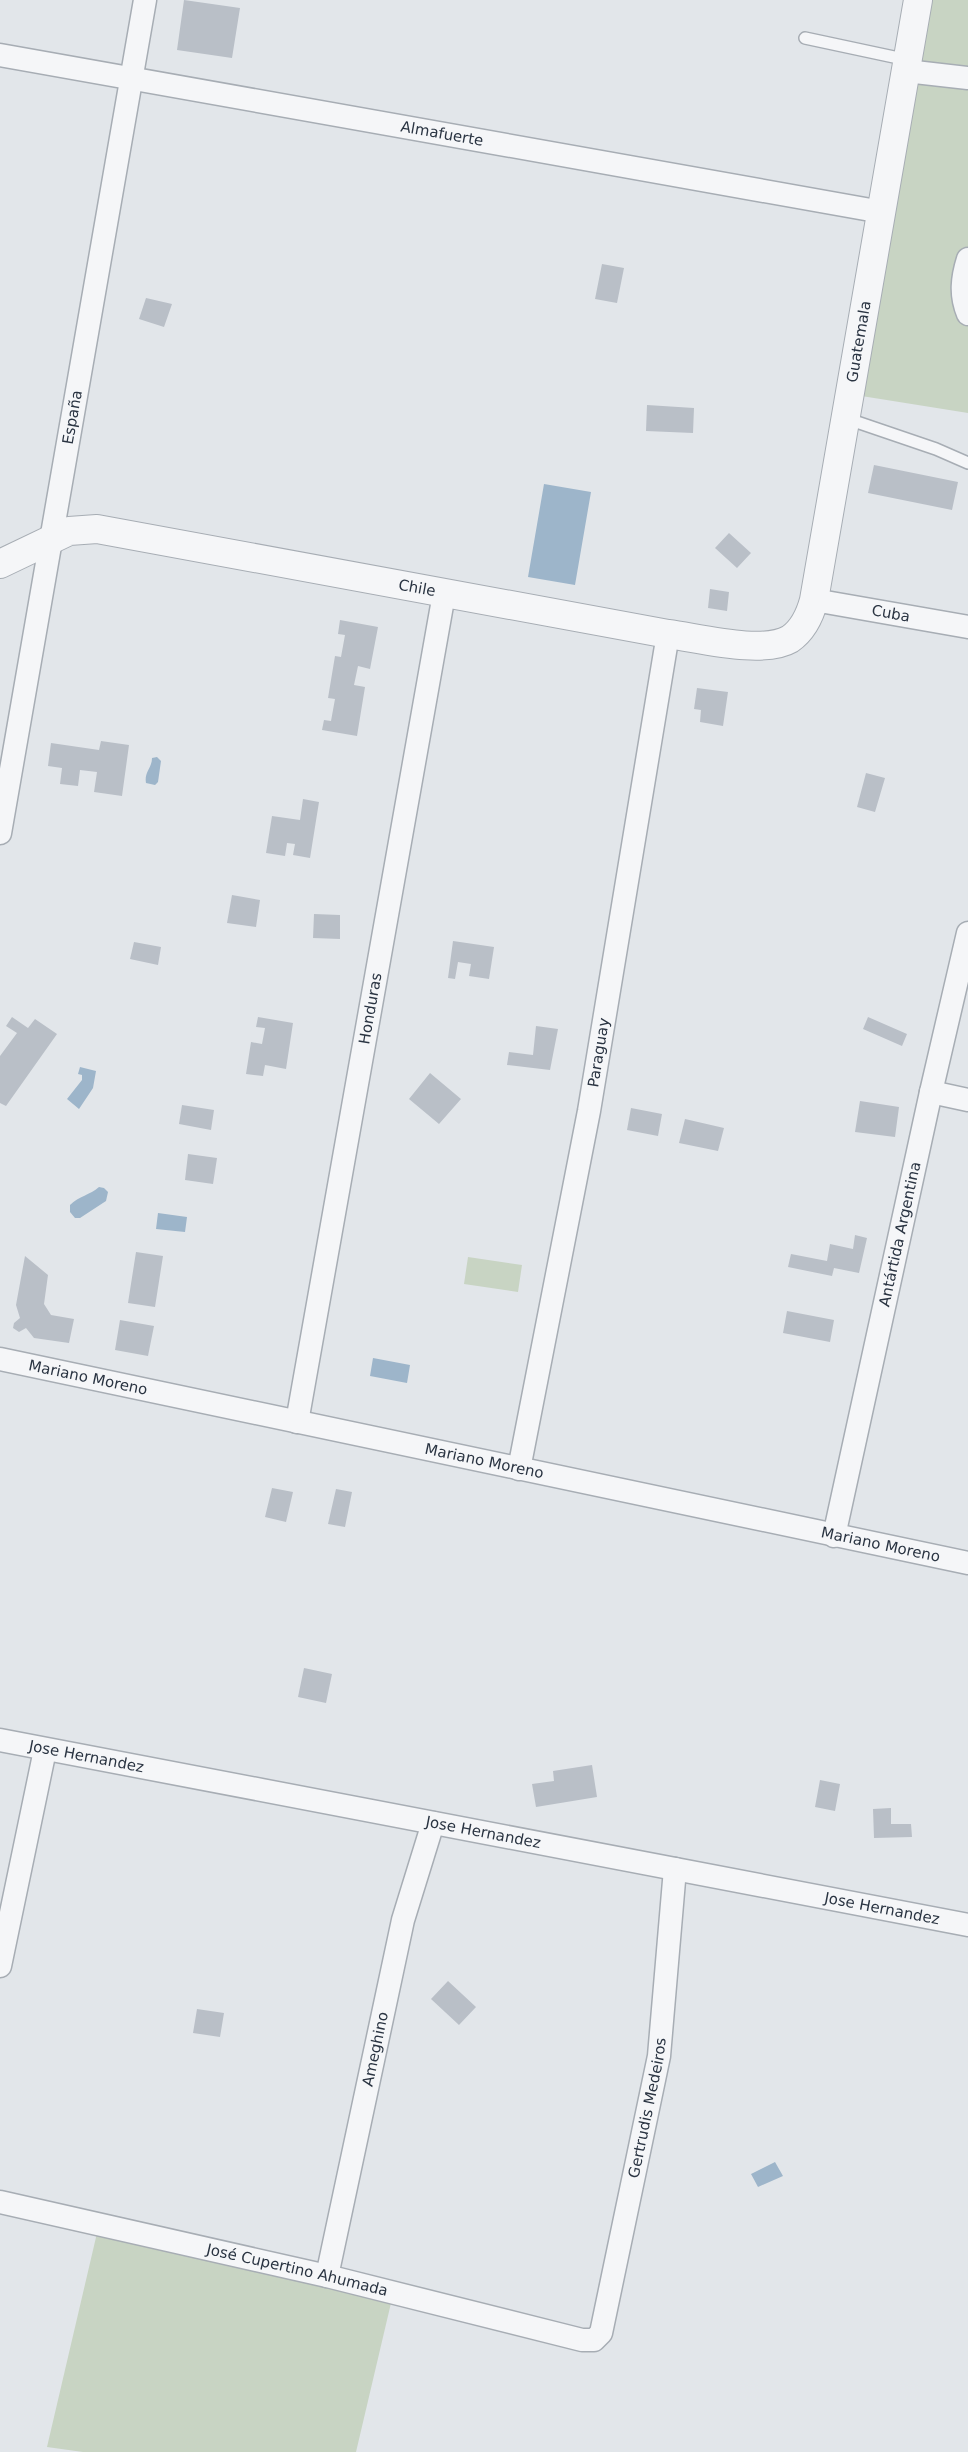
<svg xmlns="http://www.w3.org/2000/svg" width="968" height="2452" font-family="'DejaVu Sans',sans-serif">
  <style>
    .green { fill: #c8d4c3 }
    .water { fill: #9db5ca }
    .building { fill: #b9bfc7 }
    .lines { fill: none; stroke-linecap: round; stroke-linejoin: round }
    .service-casing { stroke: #a7adb4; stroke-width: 14 }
    .minor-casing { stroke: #a7adb4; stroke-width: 25 }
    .tertiary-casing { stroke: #a7adb4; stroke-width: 30 }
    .service { stroke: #f5f6f8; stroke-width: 11 }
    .minor { stroke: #f5f6f8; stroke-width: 22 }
    .tertiary { stroke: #f5f6f8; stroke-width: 28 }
    .labels { text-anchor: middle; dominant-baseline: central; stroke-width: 4.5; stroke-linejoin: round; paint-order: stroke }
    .street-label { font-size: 15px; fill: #2a3442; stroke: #f2f4f8 }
  </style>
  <rect width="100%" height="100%" fill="#e2e6ea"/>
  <path class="green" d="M 918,0 L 968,0 L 968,413 L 849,394 Z
    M 468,1257 L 522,1265 L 518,1292 L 464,1284 Z
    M 97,2233 L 391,2303 L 356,2452 L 83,2452 L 47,2447 Z"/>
  <path class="water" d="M 544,484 L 591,492 L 575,585 L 528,577 Z
    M 157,757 L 161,761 L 158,782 L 155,785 L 146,783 C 144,772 152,768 152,758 Z
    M 80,1067 L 96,1071 L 93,1088 L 79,1109 L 67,1099 L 82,1080 L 82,1075 L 78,1074 Z
    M 99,1187 L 104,1188 L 108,1192 L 106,1201 L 80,1218 L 75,1218 L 70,1212 L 70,1205 C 79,1196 90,1195 99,1187 Z
    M 158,1213 L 187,1217 L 185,1232 L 156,1229 Z
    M 373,1358 L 410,1365 L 407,1383 L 370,1376 Z
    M 775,2162 L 783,2176 L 758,2187 L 751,2174 Z"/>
  <path class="building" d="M 184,0 L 240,8 L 232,58 L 177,50 Z
    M 602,264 L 624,268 L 617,303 L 595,299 Z
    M 146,298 L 172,304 L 164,327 L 139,319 Z
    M 647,405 L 694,408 L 693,433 L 646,431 Z
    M 874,465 L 958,482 L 952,510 L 868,493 Z
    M 729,533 L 751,553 L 737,568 L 715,548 Z
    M 710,589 L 729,592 L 727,611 L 708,608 Z
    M 340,620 L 378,627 L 370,669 L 358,666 L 354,685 L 365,687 L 357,736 L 322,730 L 324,720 L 331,721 L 335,699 L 328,698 L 335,656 L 341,657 L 345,635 L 338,634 Z
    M 697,688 L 728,692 L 723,726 L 700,722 L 701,710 L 694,709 Z
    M 101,741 L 129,745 L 122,796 L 94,792 L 97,772 L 80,770 L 78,786 L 60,784 L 62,768 L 48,766 L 51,743 L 99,750 Z
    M 866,773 L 885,778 L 875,812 L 857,807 Z
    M 303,799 L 319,802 L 310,858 L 293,855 L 295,844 L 287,843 L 285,856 L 266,853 L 272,816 L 300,820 Z
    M 232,895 L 260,900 L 256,927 L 227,923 Z
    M 314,914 L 340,915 L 340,939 L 313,938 Z
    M 453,941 L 494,947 L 489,979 L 469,976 L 471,964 L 458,962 L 455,979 L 448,978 Z
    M 134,942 L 161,947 L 158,965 L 130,959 Z
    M 12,1017 L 28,1028 L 35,1019 L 57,1034 L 6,1106 L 0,1103 L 0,1056 L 17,1033 L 6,1026 Z
    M 258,1017 L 293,1023 L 286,1069 L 265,1065 L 263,1076 L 246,1074 L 251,1042 L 262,1044 L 265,1028 L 256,1027 Z
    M 868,1017 L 907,1034 L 902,1046 L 863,1029 Z
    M 536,1026 L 558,1029 L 550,1070 L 507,1065 L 509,1052 L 533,1055 Z
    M 430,1073 L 461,1099 L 439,1124 L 409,1099 Z
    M 860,1101 L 899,1107 L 895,1137 L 855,1132 Z
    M 182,1105 L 214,1110 L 211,1130 L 179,1124 Z
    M 631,1108 L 662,1114 L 658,1136 L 627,1130 Z
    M 685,1119 L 724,1128 L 718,1151 L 679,1143 Z
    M 188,1154 L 217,1158 L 213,1184 L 185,1180 Z
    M 855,1235 L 867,1238 L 859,1273 L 834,1268 L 832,1276 L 788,1267 L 791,1254 L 827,1261 L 830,1244 L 853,1249 Z
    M 136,1252 L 163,1256 L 155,1307 L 128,1303 Z
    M 25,1256 L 48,1275 L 44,1304 L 51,1315 L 74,1319 L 69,1343 L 34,1338 L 26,1328 L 19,1332 L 13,1328 L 14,1323 L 20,1318 L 16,1305 Z
    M 787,1311 L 834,1320 L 830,1342 L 783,1333 Z
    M 120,1320 L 154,1326 L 148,1356 L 115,1350 Z
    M 272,1488 L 293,1492 L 286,1522 L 265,1517 Z
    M 336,1489 L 352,1492 L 345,1527 L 328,1524 Z
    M 304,1668 L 332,1674 L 326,1703 L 298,1697 Z
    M 592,1765 L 597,1797 L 536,1807 L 532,1784 L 554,1781 L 553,1771 Z
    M 820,1780 L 840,1784 L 835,1811 L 815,1807 Z
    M 891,1808 L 891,1824 L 911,1824 L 912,1837 L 874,1838 L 873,1809 Z
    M 448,1981 L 476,2007 L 459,2025 L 431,1999 Z
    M 197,2009 L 224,2013 L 220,2037 L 193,2033 Z"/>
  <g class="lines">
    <g class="service-casing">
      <path id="service" d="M 805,38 L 908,60
        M 845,418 L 936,449 L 968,463"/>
    </g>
    <g class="minor-casing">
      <g id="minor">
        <path id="s1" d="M 0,55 L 882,212"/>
        <path d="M 906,71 L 968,78"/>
        <path d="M 968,259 C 962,278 960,295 968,314"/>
        <path id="s2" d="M 814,600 L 968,627"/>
        <path id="s3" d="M 0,833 L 145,0"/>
        <path d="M 931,1092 L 968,1100"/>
        <path id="s4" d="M 0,1359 L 968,1563"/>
        <path id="s5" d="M 297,1422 L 444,594"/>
        <path id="s6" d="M 519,1469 L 589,1111 L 668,634"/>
        <path id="s7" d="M 834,1536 L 931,1092 L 968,933"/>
        <path id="s8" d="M 0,1740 L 968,1925"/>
        <path d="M 0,1966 L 45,1750"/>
        <path id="s9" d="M 0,2202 L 327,2276 L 582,2340 L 594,2340 L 601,2333 L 659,2056 L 675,1869"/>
        <path id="s10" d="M 327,2276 L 403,1920 L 433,1823"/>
      </g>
    </g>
    <g class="tertiary-casing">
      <g id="tertiary">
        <path id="s11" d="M 0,564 L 69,531 L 97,529 L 668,634 C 699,638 763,655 790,639 C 803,630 810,615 814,600 L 918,0"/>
      </g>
    </g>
    <use href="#service" class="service"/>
    <use href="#minor" class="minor"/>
    <use href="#tertiary" class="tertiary"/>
  </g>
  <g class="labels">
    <g class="street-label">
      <text stroke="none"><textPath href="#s1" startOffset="449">Almafuerte</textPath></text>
      <text stroke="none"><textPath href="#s11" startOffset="1118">Guatemala</textPath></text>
      <text stroke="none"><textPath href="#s3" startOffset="422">España</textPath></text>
      <text stroke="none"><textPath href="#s11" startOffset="430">Chile</textPath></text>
      <text stroke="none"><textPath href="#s2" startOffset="78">Cuba</textPath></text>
      <text stroke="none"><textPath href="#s5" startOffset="420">Honduras</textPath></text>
      <text stroke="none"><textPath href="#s6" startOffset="424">Paraguay</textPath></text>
      <text stroke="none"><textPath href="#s7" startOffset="309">Antártida Argentina</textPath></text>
      <text stroke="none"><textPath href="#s4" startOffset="90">Mariano Moreno</textPath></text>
      <text stroke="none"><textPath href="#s4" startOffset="495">Mariano Moreno</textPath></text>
      <text stroke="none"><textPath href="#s4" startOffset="900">Mariano Moreno</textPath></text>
      <text stroke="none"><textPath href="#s8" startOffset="88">Jose Hernandez</textPath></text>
      <text stroke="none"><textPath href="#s8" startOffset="492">Jose Hernandez</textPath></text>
      <text stroke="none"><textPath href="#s8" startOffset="898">Jose Hernandez</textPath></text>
      <text stroke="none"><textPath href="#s10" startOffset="232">Ameghino</textPath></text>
      <text stroke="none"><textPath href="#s9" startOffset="850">Gertrudis Medeiros</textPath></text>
      <text stroke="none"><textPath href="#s9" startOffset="305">José Cupertino Ahumada</textPath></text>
    </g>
  </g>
</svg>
